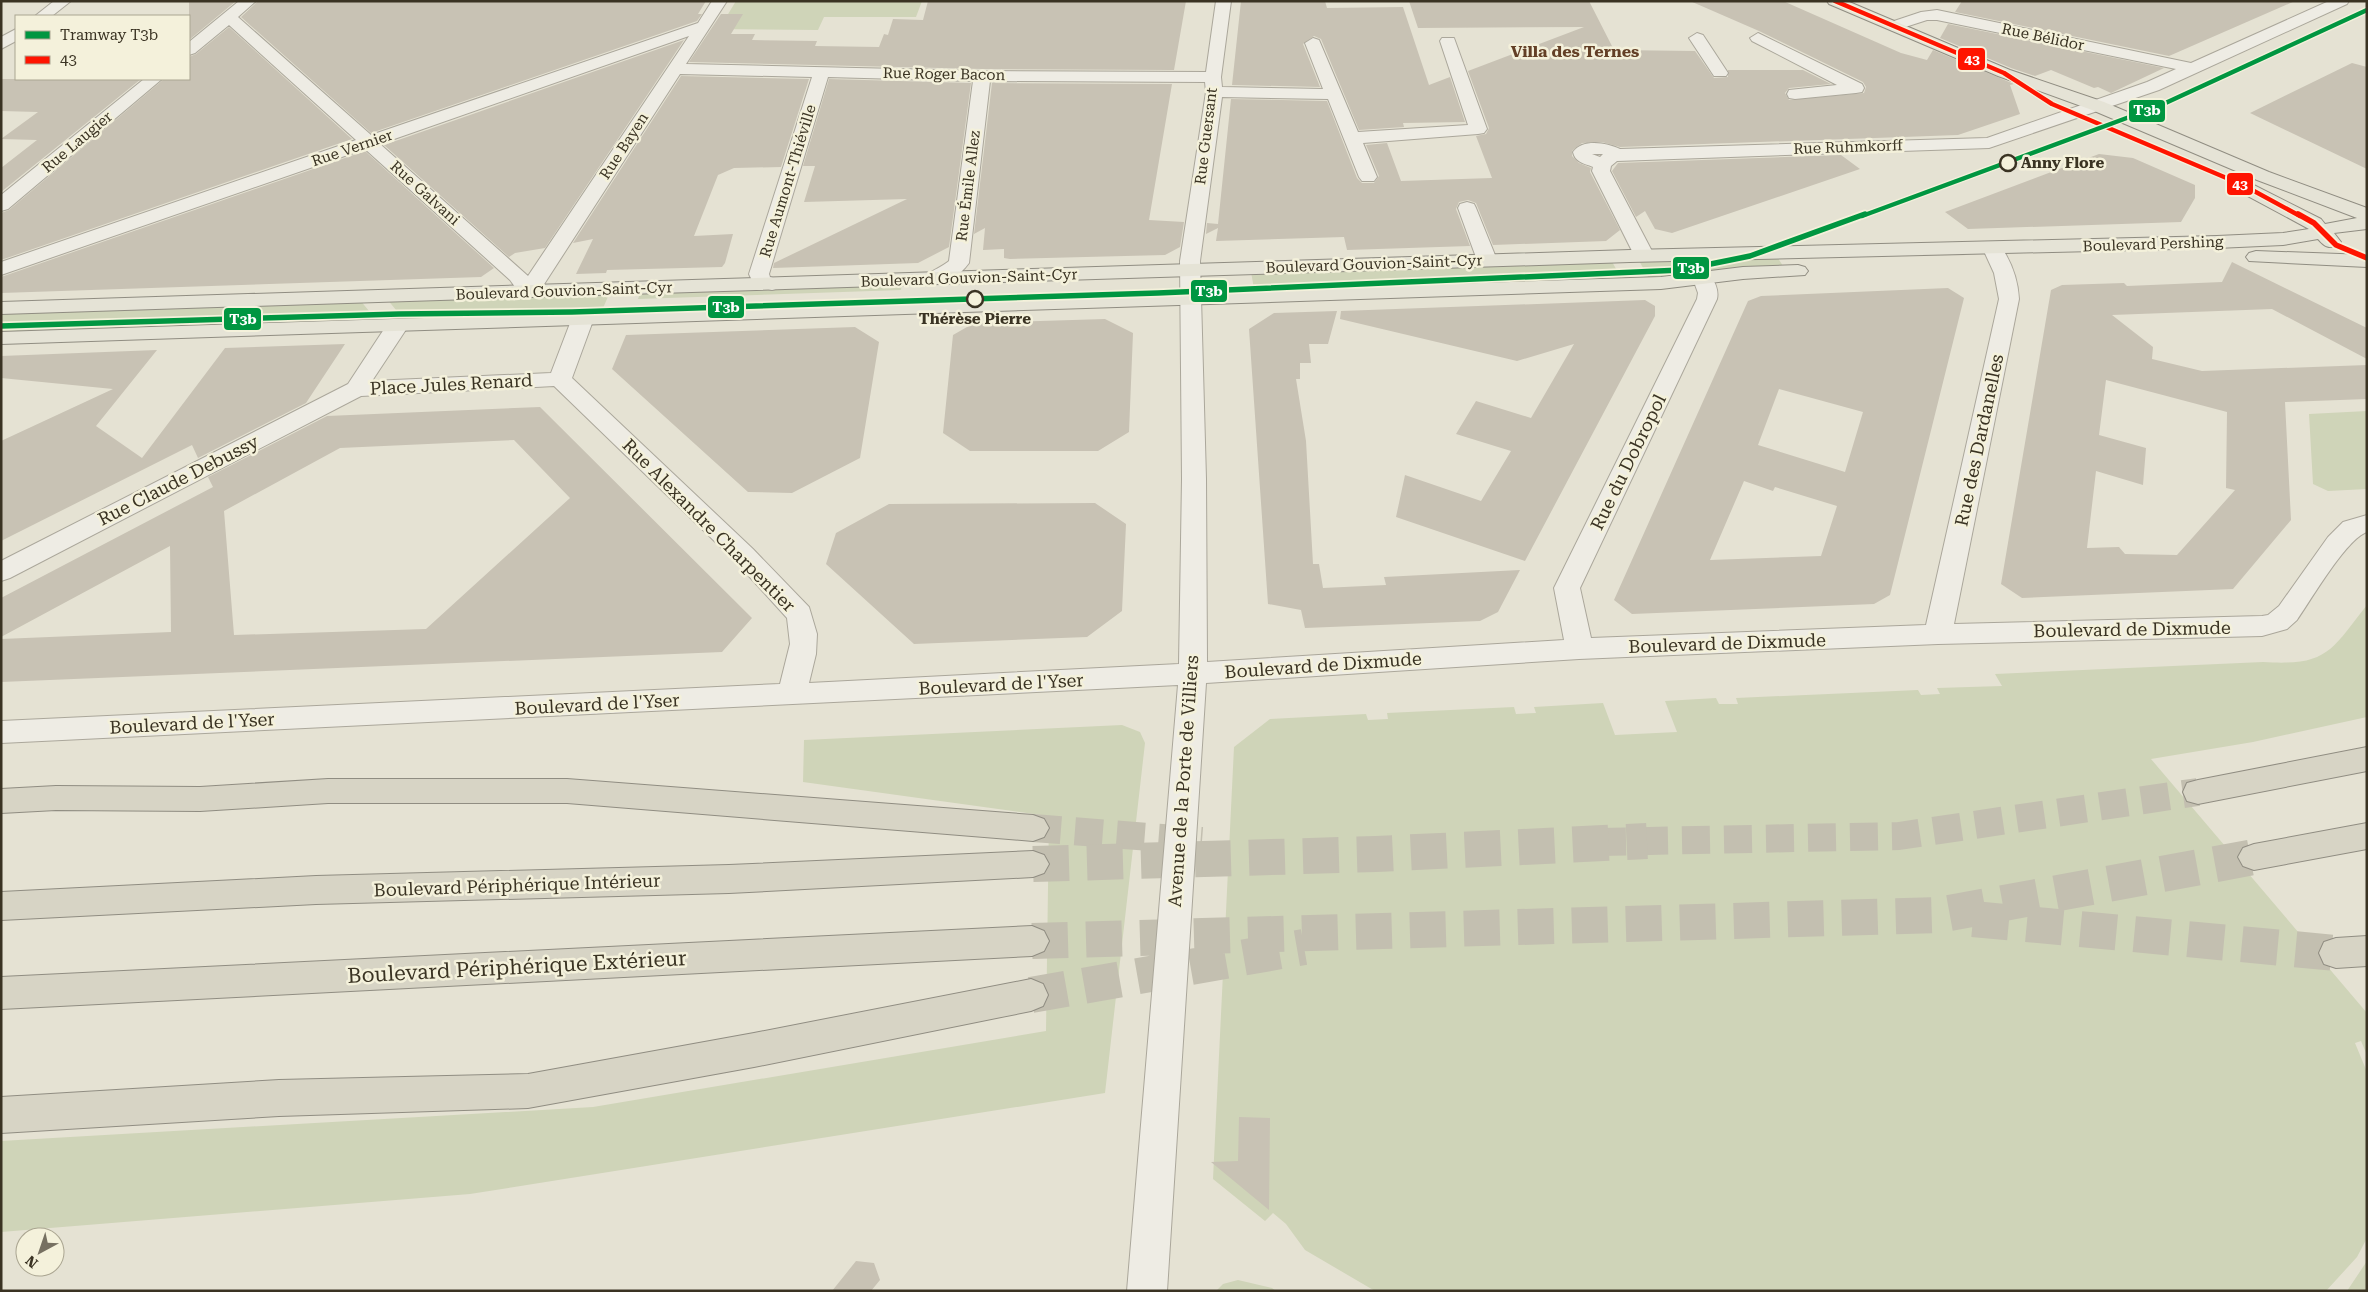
<svg xmlns="http://www.w3.org/2000/svg" width="2368" height="1292" font-family="'Roboto Serif',serif">
  <style>
    .green { fill: #cfd4b8 }
    .building { fill: #c8c2b4; fill-rule: evenodd }
    .lines { fill: none; stroke-linecap: round; stroke-linejoin: round }
    .highway-tunnel-far1 { stroke: #c3bfb0; stroke-width: 28; stroke-dasharray: 28 14; stroke-linecap: butt }
    .highway-tunnel { stroke: #c3bfb0; stroke-width: 36; stroke-dasharray: 36 18; stroke-linecap: butt }
    .minor-casing { stroke: #aba79b; stroke-width: 2 }
    .major-casing { stroke: #908d82; stroke-width: 2 }
    .highway-casing { stroke: #908d82; stroke-width: 2 }
    .minor { fill: #eeece4; fill-rule: evenodd }
    .major { fill: #e5e3d6; fill-rule: evenodd }
    .highway { fill: #d7d4c5; fill-rule: evenodd }
    .bus-1-far1-casing { stroke: #f4f1db; stroke-width: 7 }
    .bus-1-casing { stroke: #f4f1db; stroke-width: 9 }
    .bus-1-far1 { stroke: #ff1400; stroke-width: 4.5 }
    .bus-1 { stroke: #ff1400; stroke-width: 5.5 }
    .tram-1-far1-casing { stroke: #f4f1db; stroke-width: 7 }
    .tram-1-casing { stroke: #f4f1db; stroke-width: 9 }
    .tram-1-far1 { stroke: #009641; stroke-width: 4.5 }
    .tram-1 { stroke: #009641; stroke-width: 5.5 }
    .stop-dot { fill: #f4f1db; stroke: #3a3323; stroke-width: 2.5 }
    .labels { text-anchor: middle; dominant-baseline: central; stroke-width: 5; stroke-linejoin: round; paint-order: stroke }
    .far-street-label { font-size: 15px; fill: #3a3323; stroke: #f4f1db }
    .far-stop-label { font-size: 15px; font-weight: bold; fill: #3a3323; stroke: #f4f1db; text-anchor: start }
    .far-neighbourhood-label { font-size: 16px; font-weight: bold; fill: #633f26; stroke: #f4f1db }
    .street-label { font-size: 18px; fill: #3a3323; stroke: #f4f1db }
    .near-street-label { font-size: 21px; fill: #3a3323; stroke: #f4f1db }
    .line-badge { stroke: #f4f1db; stroke-width: 2 }
    .badge-label { font-size: 14px; text-anchor: middle; font-weight: bold; fill: #fff }
  </style>
  <rect width="100%" height="100%" fill="#e5e2d3"/>
  <path class="green" d="M 736,1 L 922,1 L 916,17 L 824,17 L 818,30 L 719,29 Z
    M 1776,255 L 1783,266 L 1741,268 L 1650,280 L 1638,259 Z
    M 1611,260 L 1623,281 L 1255,294 L 1251,272 Z
    M 902,283 L 901,290 L 638,299 L 641,291 Z
    M 1126,290 L 1126,298 L 879,306 L 881,299 Z
    M 610,292 L 600,315 L 405,321 L 387,299 Z
    M 360,300 L 378,322 L 1,334 L 1,311 Z
    M 2367,411 L 2367,489 L 2328,491 L 2313,484 L 2309,414 Z
    M 2367,605 L 2367,717 L 2253,742 L 2151,759 L 2367,1013 L 2367,1055 L 2361,1041 L 2355,1043 L 2367,1072 L 2367,1238 L 2357,1257 L 2326,1291 L 1375,1291 L 1305,1250 L 1286,1224 L 1273,1213 L 1265,1221 L 1213,1179 L 1234,747 L 1270,719 L 1366,714 L 1368,720 L 1388,719 L 1387,713 L 1514,707 L 1516,714 L 1536,713 L 1534,707 L 1603,703 L 1615,735 L 1677,732 L 1665,701 L 1716,698 L 1719,704 L 1738,704 L 1736,698 L 1918,690 L 1921,695 L 1940,694 L 1937,688 L 2002,686 L 1995,674 L 2263,662 C 2327,666 2330,652 2367,605 Z
    M 1122,725 L 1140,732 L 1145,743 L 1105,1093 L 470,1194 L 1,1232 L 1,1141 L 593,1107 L 1046,1031 L 1049,816 L 803,782 L 804,740 Z
    M 2367,1261 L 2367,1291 L 2347,1291 Z
    M 1238,1280 L 1272,1288 L 1276,1291 L 1216,1291 L 1223,1284 Z"/>
  <path class="building" d="M 189,1 L 236,1 L 189,40 Z
    M 258,1 L 706,1 L 698,14 L 702,14 L 697,21 L 371,133 L 241,17 Z
    M 928,1 L 1186,1 L 1174,70 L 982,69 L 689,62 L 721,14 L 743,14 L 731,34 L 755,34 L 752,40 L 817,41 L 815,46 L 879,47 L 884,34 L 888,35 L 893,19 L 923,20 Z
    M 1241,1 L 1325,1 L 1327,8 L 1403,7 L 1429,85 L 1450,77 L 1465,122 L 1403,123 L 1404,127 L 1359,130 L 1321,39 L 1314,36 L 1303,44 L 1320,87 L 1232,85 Z
    M 1409,1 L 1589,1 L 1614,50 L 1695,51 L 1714,78 L 1728,77 L 1728,70 L 1803,70 L 1831,84 L 1789,88 L 1785,93 L 1789,100 L 1864,93 L 1866,87 L 1863,82 L 1759,31 L 1690,1 L 1783,1 L 1901,53 L 1927,60 L 1933,50 L 2014,84 L 2010,85 L 2020,114 L 1958,135 L 1620,147 L 1602,142 L 1582,143 L 1572,151 L 1572,156 L 1579,163 L 1591,168 L 1590,172 L 1620,230 L 1606,241 L 1493,245 L 1476,203 L 1468,200 L 1459,202 L 1456,209 L 1470,246 L 1347,250 L 1344,237 L 1216,241 L 1218,228 L 1206,234 L 1207,223 L 1218,224 L 1231,99 L 1327,101 L 1357,178 L 1362,183 L 1374,183 L 1379,176 L 1366,145 L 1387,143 L 1401,181 L 1492,178 L 1476,136 L 1486,134 L 1489,128 L 1468,71 L 1584,27 L 1418,28 Z
    M 1962,1 L 2295,1 L 2169,56 L 1955,12 Z
    M 1948,24 L 2164,68 L 2111,93 L 2098,87 L 2094,88 L 2051,70 L 2035,76 L 2011,68 L 1940,38 Z
    M 229,27 L 352,139 L 1,260 L 1,213 L 9,210 L 164,79 L 189,79 L 189,57 L 196,54 Z
    M 684,40 L 545,248 L 515,253 L 509,257 L 384,145 Z
    M 2352,63 L 2367,67 L 2367,169 L 2250,113 Z
    M 681,76 L 809,79 L 781,167 L 734,168 L 718,175 L 694,236 L 733,234 L 725,263 L 722,267 L 607,270 L 606,273 L 576,274 L 593,239 L 573,243 Z
    M 1,79 L 141,79 L 1,192 L 1,168 L 37,140 L 1,139 L 38,112 L 1,111 Z
    M 829,79 L 971,83 L 949,247 L 918,263 L 773,268 L 774,263 L 907,199 L 804,202 L 815,166 L 803,166 Z
    M 992,83 L 1172,84 L 1149,220 L 1184,222 L 1180,247 L 1165,255 L 1010,259 L 1004,258 L 1004,249 L 983,250 L 985,228 L 974,234 Z
    M 365,151 L 494,268 L 481,277 L 1,293 L 1,277 Z
    M 2099,154 L 2133,158 L 2195,185 L 2195,198 L 2181,222 L 1968,229 L 1945,212 Z
    M 1841,155 L 1860,169 L 1672,233 L 1655,229 L 1645,211 L 1636,217 L 1612,171 L 1618,163 Z
    M 2232,262 L 2367,328 L 2367,359 L 2272,309 L 2112,315 L 2153,347 L 2152,359 L 2202,371 L 2367,365 L 2367,399 L 2285,402 L 2291,520 L 2233,589 L 2022,598 L 2001,584 L 2051,290 L 2062,285 L 2124,283 L 2127,286 L 2222,282 ZM 2106,380 L 2227,412 L 2226,488 L 2235,490 L 2177,555 L 2125,554 L 2119,547 L 2087,548 L 2096,471 L 2143,485 L 2146,448 L 2099,435 Z
    M 1948,288 L 1964,298 L 1890,595 L 1874,604 L 1632,614 L 1614,600 L 1748,301 L 1761,296 ZM 1779,389 L 1863,412 L 1845,472 L 1758,445 ZM 1744,481 L 1773,491 L 1775,487 L 1837,506 L 1821,556 L 1710,560 Z
    M 1645,300 L 1655,306 L 1655,316 L 1525,561 L 1396,517 L 1405,475 L 1481,501 L 1511,451 L 1456,434 L 1476,401 L 1531,418 L 1574,344 L 1517,361 L 1340,319 L 1341,311 Z
    M 1337,311 L 1328,344 L 1309,344 L 1311,363 L 1300,363 L 1300,379 L 1296,379 L 1306,441 L 1313,564 L 1319,564 L 1323,588 L 1386,585 L 1384,577 L 1520,570 L 1498,612 L 1480,621 L 1305,628 L 1301,610 L 1268,604 L 1249,329 L 1274,313 Z
    M 1105,319 L 1133,333 L 1129,432 L 1098,451 L 970,451 L 943,433 L 953,335 L 974,323 Z
    M 855,327 L 879,342 L 860,458 L 792,493 L 748,492 L 612,369 L 626,335 Z
    M 345,344 L 306,403 L 198,458 L 192,445 L 1,541 L 1,441 L 113,389 L 1,378 L 1,356 L 157,350 L 96,426 L 142,458 L 225,348 Z
    M 540,407 L 752,618 L 722,652 L 1,682 L 1,639 L 171,632 L 170,546 L 1,637 L 1,598 L 213,487 L 208,477 L 327,416 ZM 514,440 L 570,498 L 426,629 L 234,635 L 224,511 L 340,448 Z
    M 1095,503 L 1126,524 L 1122,611 L 1087,637 L 914,644 L 826,564 L 836,533 L 889,504 Z
    M 1239,1117 L 1270,1118 L 1269,1210 L 1211,1162 L 1238,1161 Z
    M 856,1261 L 874,1263 L 880,1280 L 871,1291 L 832,1291 Z"/>
  <g class="lines">
    <path class="highway-tunnel-far1" d="M 1033,828 L 1202,841
      M 1598,842 L 1899,836 L 2198,792"/>
    <path class="highway-tunnel" d="M 1033,864 L 1376,854 L 1647,841
      M 1973,919 L 2336,953
      M 1032,941 L 1939,915 L 2254,857
      M 1031,995 L 1304,947"/>
    <g class="minor-casing">
      <path id="minor" d="M 54,1 L 71,1 L 52,16 L 35,16 Z
        M 239,1 L 256,1 L 238,17 L 371,135 L 698,23 L 712,1 L 727,1 L 686,64 L 982,71 L 1206,72 L 1216,1 L 1231,1 L 1221,77 L 1222,87 L 1323,89 L 1305,43 L 1313,38 L 1319,40 L 1358,132 L 1468,125 L 1440,41 L 1442,38 L 1454,38 L 1487,129 L 1484,133 L 1478,134 L 1363,143 L 1377,177 L 1374,181 L 1362,181 L 1359,177 L 1328,99 L 1222,97 L 1200,261 L 1206,479 L 1207,662 L 1564,640 L 1554,588 L 1697,299 L 1698,293 L 1693,279 L 1696,275 L 1703,273 L 1710,275 C 1715,282 1719,290 1717,299 L 1580,588 L 1591,638 L 1926,625 L 1999,299 L 1994,273 L 1983,249 L 1986,245 L 2000,245 C 2011,261 2018,279 2019,299 L 1954,624 L 2262,616 L 2268,615 L 2279,606 L 2328,537 L 2343,522 L 2367,515 L 2367,532 C 2346,539 2311,600 2297,620 L 2287,629 L 2262,636 L 1938,644 L 1579,659 L 1206,683 L 1167,1291 L 1127,1291 L 1178,685 L 1,743 L 1,721 L 780,684 L 790,644 L 787,618 L 735,561 L 554,386 L 361,396 L 10,578 L 1,581 L 1,561 L 348,384 L 390,320 L 398,319 L 406,320 L 409,325 L 372,381 L 551,373 L 572,318 L 576,314 L 583,312 L 590,314 L 594,318 L 572,378 L 753,549 L 809,607 L 817,634 L 816,654 L 809,683 L 1179,664 L 1182,479 L 1180,261 L 1206,92 L 1205,82 L 990,81 L 969,263 C 959,277 941,288 924,283 L 921,279 C 924,274 941,268 949,261 L 973,81 L 828,77 L 769,274 L 770,277 L 779,280 L 782,284 L 779,288 L 772,290 L 754,285 L 749,274 L 812,77 L 680,74 L 539,292 L 536,296 C 522,300 518,291 510,280 L 365,149 L 1,275 L 1,262 L 356,140 L 229,25 L 195,53 L 189,55 L 189,42 ZM 689,36 L 528,276 L 380,144 Z
        M 2329,1 L 2349,1 L 2347,4 L 2159,90 L 1989,148 L 1617,161 L 1611,166 L 1610,171 L 1654,255 L 1651,259 L 1637,259 L 1634,255 L 1592,171 L 1593,167 C 1583,163 1575,162 1573,152 C 1583,138 1607,143 1620,149 L 1987,138 L 2147,82 L 2176,69 L 1937,20 L 1927,20 L 1893,31 L 1885,26 L 1888,23 L 1921,12 L 1937,10 L 2191,63 ZM 1592,154 L 1603,154 L 1600,157 Z
        M 16,29 L 16,41 L 1,49 L 1,37 Z
        M 1697,33 L 1703,35 L 1728,73 L 1726,76 L 1714,76 L 1712,73 L 1689,38 Z
        M 1758,33 L 1862,84 L 1864,88 L 1862,92 L 1856,93 L 1795,99 L 1789,98 L 1787,94 L 1789,90 L 1837,85 L 1752,41 L 1750,38 Z
        M 144,79 L 162,79 L 8,209 L 1,211 L 1,195 Z
        M 1467,202 L 1474,204 L 1476,208 L 1497,260 L 1494,264 L 1487,266 L 1480,264 L 1477,260 L 1458,208 L 1460,204 Z"/>
    </g>
    <g class="major-casing">
      <path id="major" d="M 1827,1 L 1847,1 L 2010,70 L 2104,102 L 2269,172 L 2367,208 L 2367,229 L 2334,233 L 2341,242 L 2338,246 C 2328,249 2324,246 2318,239 L 2283,245 L 2217,248 L 1630,262 L 1,314 L 1,302 L 1630,250 L 2217,236 L 2283,233 L 2309,229 L 2231,187 L 2229,183 L 2231,179 L 2238,177 L 2321,219 L 2325,224 L 2357,218 L 2257,180 L 2092,110 L 1998,76 L 1829,4 Z
        M 2256,251 L 2367,255 L 2367,267 L 2249,261 L 2246,257 L 2249,253 Z
        M 1798,265 L 1805,267 L 1808,271 L 1805,275 L 1743,279 L 1661,289 L 1,344 L 1,332 L 1661,277 L 1743,267 Z"/>
    </g>
    <g class="highway-casing">
      <path id="highway" d="M 2367,747 L 2367,771 L 2198,804 L 2187,801 L 2183,792 L 2187,783 L 2198,780 Z
        M 328,779 L 567,779 L 1033,815 L 1044,819 L 1049,828 L 1044,837 L 1033,841 L 567,803 L 328,803 L 200,811 L 56,810 L 1,813 L 1,789 L 56,786 L 200,787 Z
        M 2367,823 L 2367,849 L 2254,870 L 2243,866 L 2238,857 L 2243,848 L 2254,844 Z
        M 1033,851 L 1044,855 L 1049,864 L 1044,873 L 1033,877 L 729,893 L 316,904 L 1,920 L 1,892 L 316,876 L 729,865 Z
        M 1032,926 L 1044,931 L 1049,941 L 1044,951 L 1032,956 L 1,1009 L 1,977 Z
        M 2367,936 L 2367,966 L 2336,968 L 2324,964 L 2319,953 L 2324,942 L 2336,938 Z
        M 1031,979 L 1043,984 L 1048,995 L 1043,1006 L 1031,1011 L 754,1067 L 528,1108 L 279,1116 L 1,1133 L 1,1097 L 279,1080 L 528,1074 L 754,1033 Z"/>
    </g>
    <use href="#minor" class="minor"/>
    <use href="#major" class="major"/>
    <use href="#highway" class="highway"/>
    <g class="bus-1-far1-casing">
      <path id="bus-1-far1" d="M 1835,1 L 2004,73 L 2052,104 L 2243,185 L 2300,216"/>
    </g>
    <g class="bus-1-casing">
      <path id="bus-1" d="M 2298,214 L 2314,223 L 2336,245 L 2367,258"/>
    </g>
    <use href="#bus-1-far1" class="bus-1-far1"/>
    <use href="#bus-1" class="bus-1"/>
    <g class="tram-1-far1-casing">
      <path id="tram-1-far1" d="M 1862,216 L 2159,106 L 2367,10"/>
    </g>
    <g class="tram-1-casing">
      <path id="tram-1" d="M 1,326 L 399,314 L 572,312 L 1158,293 L 1681,270 L 1750,256 L 1865,214"/>
    </g>
    <use href="#tram-1-far1" class="tram-1-far1"/>
    <use href="#tram-1" class="tram-1"/>
  </g>
  <g class="stop-dot">
    <circle cx="2008" cy="163" r="8"/>
    <circle cx="975" cy="299" r="8"/>
  </g>
  <g class="labels">
    <g class="far-street-label">
      <text transform="translate(2043 37) rotate(12)">Rue Bélidor</text>
      <text transform="translate(944 74) rotate(1)">Rue Roger Bacon</text>
      <text transform="translate(1206 136) rotate(-83)">Rue Guersant</text>
      <text transform="translate(77 142) rotate(-40)">Rue Laugier</text>
      <text transform="translate(624 146) rotate(-57)">Rue Bayen</text>
      <text transform="translate(1848 147) rotate(-2)">Rue Ruhmkorff</text>
      <text transform="translate(352 148) rotate(-19)">Rue Vernier</text>
      <text transform="translate(788 181) rotate(-73)">Rue Aumont-Thiéville</text>
      <text transform="translate(968 186) rotate(-83)">Rue Émile Allez</text>
      <text transform="translate(425 193) rotate(42)">Rue Galvani</text>
      <text transform="translate(2153 244) rotate(-2)">Boulevard Pershing</text>
      <text transform="translate(1374 264) rotate(-2)">Boulevard Gouvion-Saint-Cyr</text>
      <text transform="translate(969 278) rotate(-2)">Boulevard Gouvion-Saint-Cyr</text>
      <text transform="translate(564 291) rotate(-2)">Boulevard Gouvion-Saint-Cyr</text>
    </g>
    <g class="far-stop-label">
      <text x="2021" y="163">Anny Flore</text>
      <text x="975" y="319" text-anchor="middle">Thérèse Pierre</text>
    </g>
    <g class="far-neighbourhood-label">
      <text x="1575" y="51">Villa des Ternes</text>
    </g>
    <g class="street-label">
      <text transform="translate(451 384) rotate(-3)">Place Jules Renard</text>
      <text transform="translate(1979 440) rotate(-78)">Rue des Dardanelles</text>
      <text transform="translate(1628 462) rotate(-64)">Rue du Dobropol</text>
      <text transform="translate(178 480) rotate(-27)">Rue Claude Debussy</text>
      <text transform="translate(709 525) rotate(45)">Rue Alexandre Charpentier</text>
      <text transform="translate(2132 629) rotate(-1)">Boulevard de Dixmude</text>
      <text transform="translate(1727 643) rotate(-2)">Boulevard de Dixmude</text>
      <text transform="translate(1323 665) rotate(-4)">Boulevard de Dixmude</text>
      <text transform="translate(1001 684) rotate(-3)">Boulevard de l'Yser</text>
      <text transform="translate(597 704) rotate(-3)">Boulevard de l'Yser</text>
      <text transform="translate(192 723) rotate(-3)">Boulevard de l'Yser</text>
      <text transform="translate(1183 781) rotate(-86)">Avenue de la Porte de Villiers</text>
      <text transform="translate(517 885) rotate(-2)">Boulevard Périphérique Intérieur</text>
    </g>
    <g class="near-street-label">
      <text transform="translate(517 967) rotate(-3)">Boulevard Périphérique Extérieur</text>
    </g>
  </g>
  <g class="line-badge">
    <rect x="1957" y="47" width="29" height="24" rx="5" fill="#ff1400"/>
    <rect x="2128" y="99" width="38" height="24" rx="5" fill="#009641"/>
    <rect x="2226" y="172" width="28" height="24" rx="5" fill="#ff1400"/>
    <rect x="1672" y="256" width="38" height="24" rx="5" fill="#009641"/>
    <rect x="1190" y="279" width="38" height="24" rx="5" fill="#009641"/>
    <rect x="707" y="295" width="38" height="24" rx="5" fill="#009641"/>
    <rect x="223" y="307" width="39" height="24" rx="5" fill="#009641"/>
  </g>
  <g class="badge-label">
    <text x="1972" y="64">43</text>
    <text x="2147" y="115">T3b</text>
    <text x="2240" y="189">43</text>
    <text x="1691" y="273">T3b</text>
    <text x="1209" y="296">T3b</text>
    <text x="726" y="312">T3b</text>
    <text x="243" y="324">T3b</text>
  </g>
  <rect width="2368" height="1292" fill="none" stroke="#3a3323" stroke-width="5"/>
  <rect x="15" y="15" width="175" height="65" fill="#f4f1db" stroke="#aaa591"/>
  <rect x="25" y="31" width="25" height="8" fill="#009641" stroke="#aaa591"/>
  <text x="60" y="40" font-size="15" fill="#3a3323">Tramway T3b</text>
  <rect x="25" y="56" width="25" height="8" fill="#ff1400" stroke="#aaa591"/>
  <text x="60" y="65" font-size="15" fill="#3a3323">43</text>
  <g transform="translate(40 1252) rotate(220)"><circle r="24" fill="#f4f1db" stroke="#aaa591"/>
  <path d="M0-4L9 19L0 12L-9 19Z" fill="#767061"/>
  <text y="-8" font-size="14" font-weight="bold" text-anchor="middle" fill="#3a3323">N</text>
  </g>
</svg>
